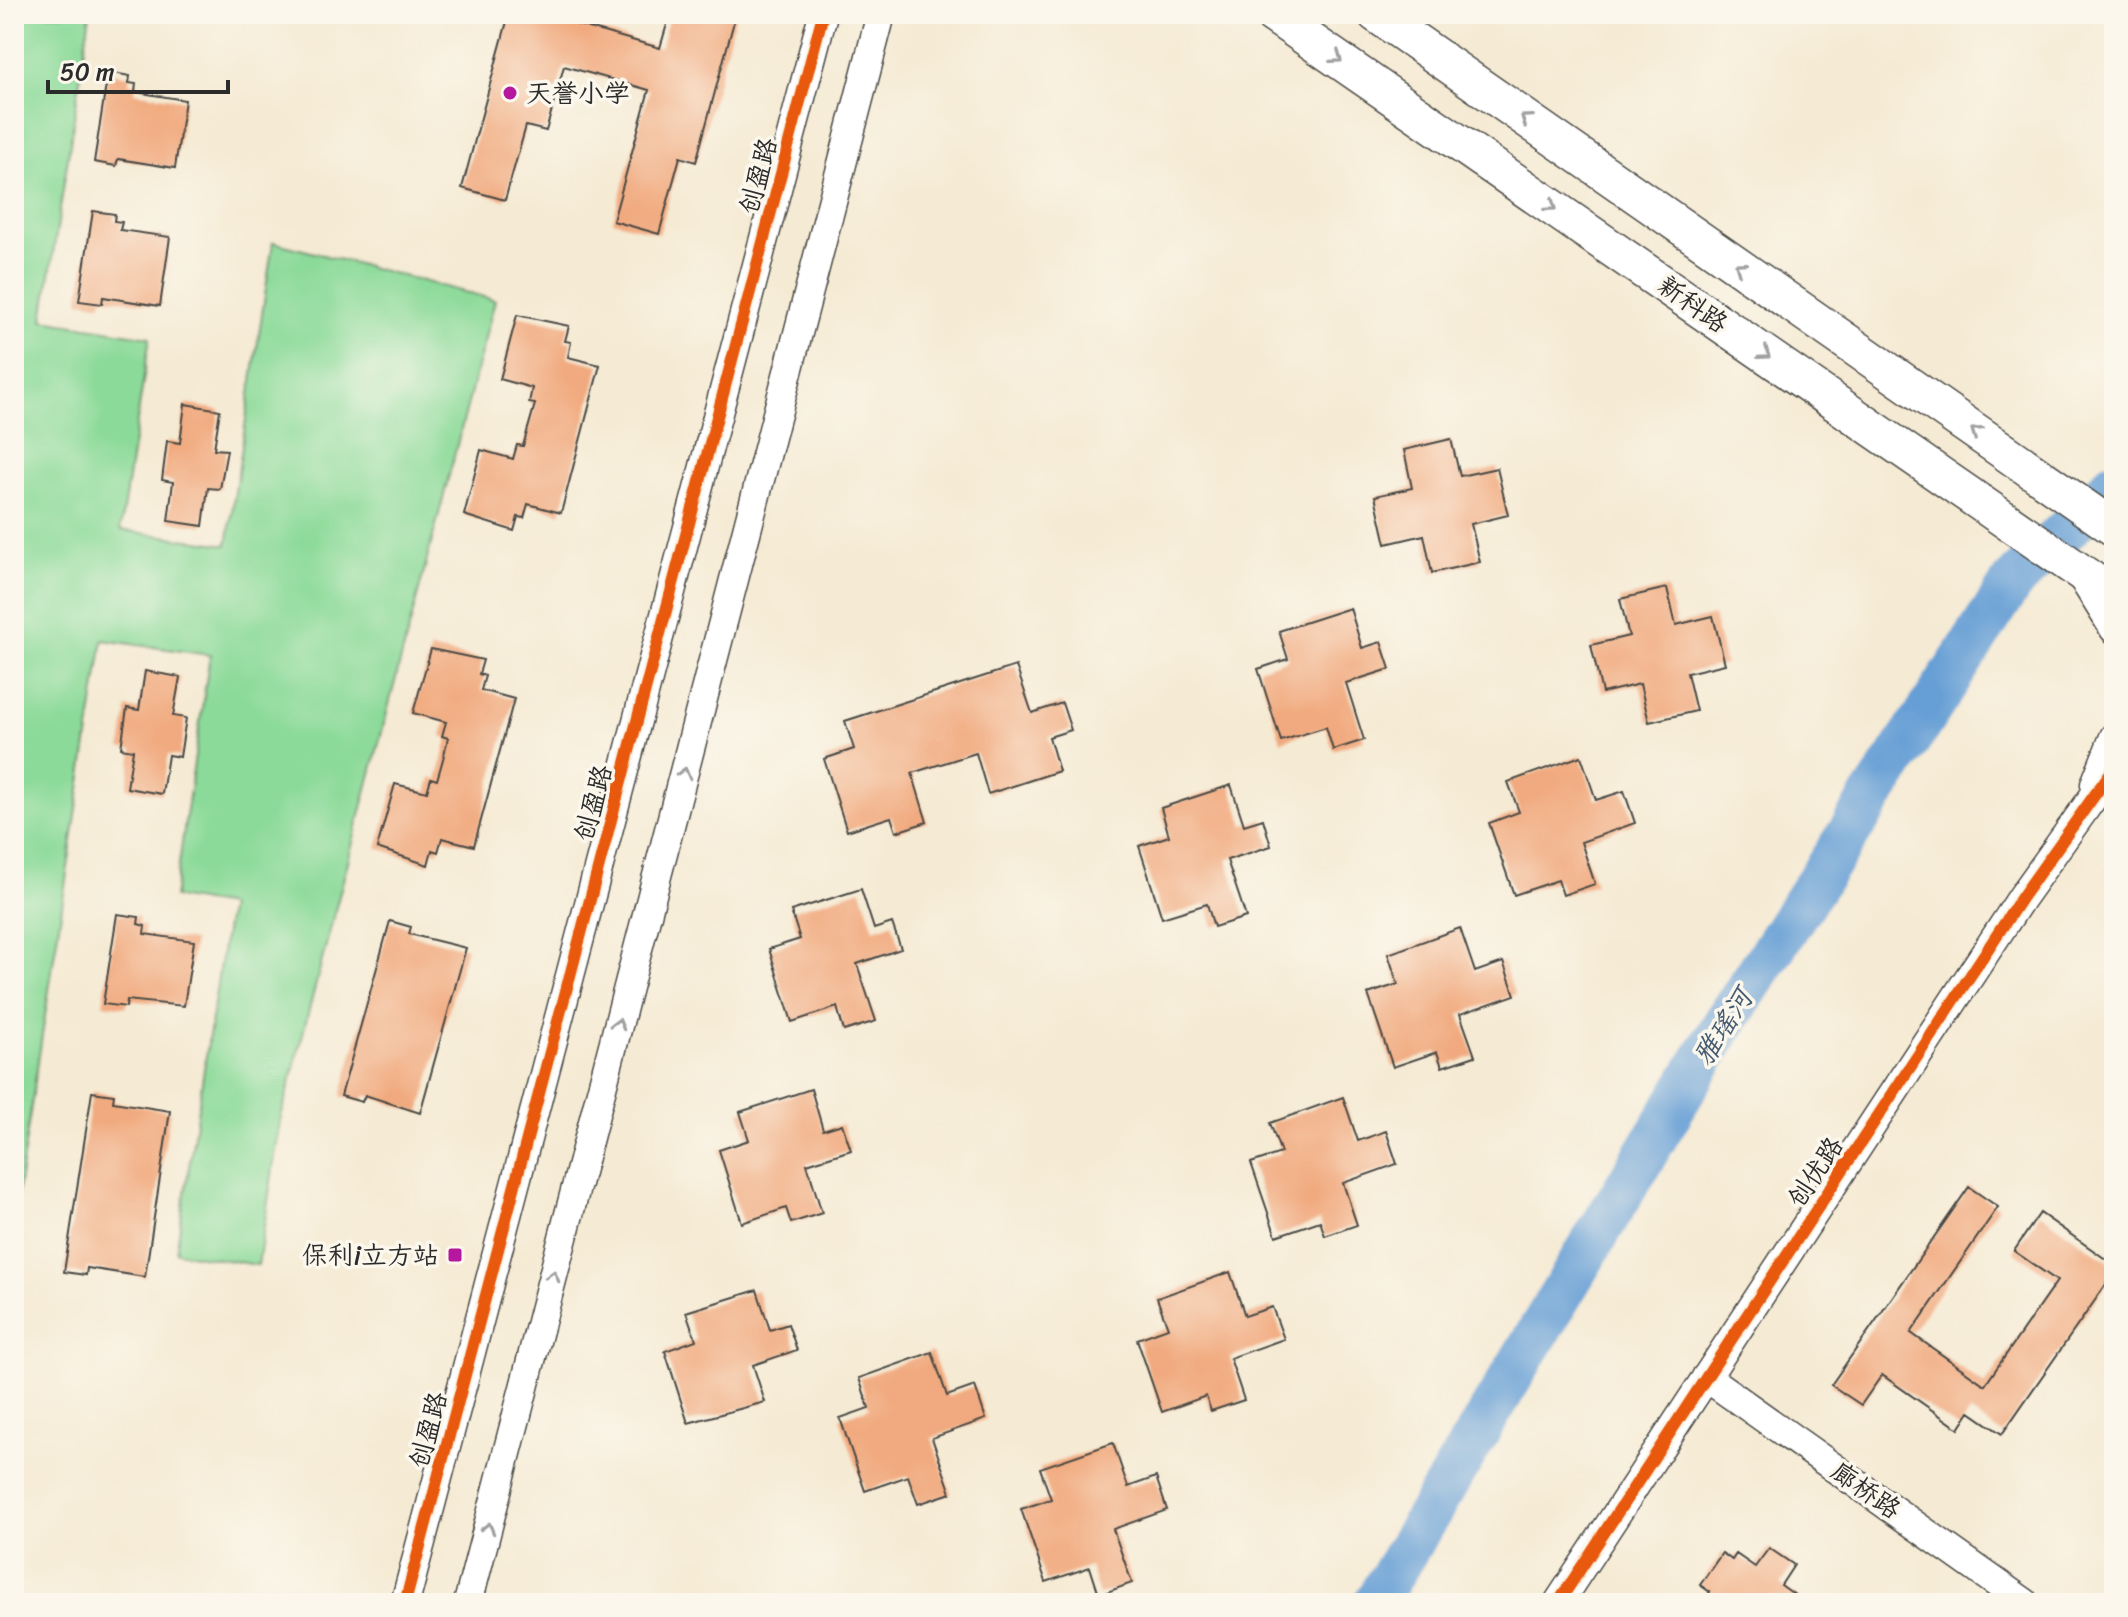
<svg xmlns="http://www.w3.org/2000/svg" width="2128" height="1617" font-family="Sriracha,'LXGW WenKai TC',sans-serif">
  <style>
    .green { fill: #8bda99; stroke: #5b8262; stroke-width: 2 }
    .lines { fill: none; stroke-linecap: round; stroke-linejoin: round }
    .river { stroke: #669fd5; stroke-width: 44 }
    .building { fill: #f1aa7f }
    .minor-casing { stroke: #494844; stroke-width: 31 }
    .major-casing { stroke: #494844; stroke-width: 39 }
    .minor { stroke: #fff; stroke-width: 28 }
    .major { stroke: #fff; stroke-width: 36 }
    .cycleway-casing { stroke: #fbf7ec; stroke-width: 17 }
    .cycleway { stroke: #e8590c; stroke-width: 12 }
    .oneway { stroke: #a0a0a0 }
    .poi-dot { fill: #b5179e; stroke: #fbf7ec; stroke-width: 3 }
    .labels { text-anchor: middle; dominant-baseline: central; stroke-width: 7; stroke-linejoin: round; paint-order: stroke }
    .poi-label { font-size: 26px; fill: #2b2b2b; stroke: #fbf7ec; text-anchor: start }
    .street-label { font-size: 26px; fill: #2b2b2b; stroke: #fbf7ec }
    .water-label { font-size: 28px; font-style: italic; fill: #43596f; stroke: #fbf7ec }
  </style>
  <rect width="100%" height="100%" fill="#fbf7ec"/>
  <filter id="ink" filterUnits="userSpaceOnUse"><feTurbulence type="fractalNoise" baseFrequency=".0125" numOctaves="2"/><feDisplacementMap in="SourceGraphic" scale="16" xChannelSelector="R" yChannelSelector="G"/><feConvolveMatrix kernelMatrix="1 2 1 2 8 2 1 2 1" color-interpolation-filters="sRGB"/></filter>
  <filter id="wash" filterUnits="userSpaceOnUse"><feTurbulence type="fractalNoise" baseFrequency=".006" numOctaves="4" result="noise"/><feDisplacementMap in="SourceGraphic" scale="32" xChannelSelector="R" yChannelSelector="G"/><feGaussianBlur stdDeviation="1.8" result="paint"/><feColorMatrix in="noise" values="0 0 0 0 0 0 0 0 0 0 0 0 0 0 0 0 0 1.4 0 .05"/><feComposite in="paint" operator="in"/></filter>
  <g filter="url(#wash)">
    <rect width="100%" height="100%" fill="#f5ead3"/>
    <path class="green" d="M 14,14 L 90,14 L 43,320 L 150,337 L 120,530 L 227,545 L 273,242 L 495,300 L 281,1117 L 258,1265 L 176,1252 L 229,906 L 174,897 L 210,655 L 103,640 L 14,1217 Z"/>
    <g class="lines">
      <path class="river" d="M 1375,1603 L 1724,1024 L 2012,583 L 2114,483"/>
    </g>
    <g id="blocks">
      <path class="building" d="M 509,14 L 578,14 L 575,24 L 660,48 L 670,14 L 736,14 L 696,162 L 680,157 L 659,234 L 613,221 L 649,90 L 564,66 L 546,131 L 526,126 L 505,200 L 462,188 Z
        M 108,72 L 130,76 L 129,83 L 136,84 L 135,92 L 185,100 L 175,168 L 118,159 L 116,166 L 94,162 Z
        M 93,211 L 115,214 L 114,221 L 122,222 L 120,230 L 170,237 L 160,306 L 103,297 L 102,304 L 79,301 Z
        M 517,315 L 569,326 L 565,341 L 571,342 L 568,357 L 600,365 L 561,513 L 528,504 L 524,518 L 518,517 L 514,531 L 464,515 L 481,450 L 513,459 L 517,445 L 523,446 L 535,404 L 529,403 L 532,388 L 500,379 Z
        M 185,404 L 220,410 L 214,449 L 227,450 L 220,489 L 208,488 L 203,526 L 168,521 L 173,482 L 162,480 L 167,441 L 180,443 Z
        M 1451,439 L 1460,476 L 1497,468 L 1508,515 L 1471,524 L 1480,562 L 1432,573 L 1424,535 L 1386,544 L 1375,496 L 1412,488 L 1404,450 Z
        M 1667,588 L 1676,625 L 1713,616 L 1725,664 L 1687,673 L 1696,711 L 1649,722 L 1640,684 L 1602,693 L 1591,645 L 1629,636 L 1620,599 Z
        M 1350,608 L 1362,648 L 1381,642 L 1390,669 L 1346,683 L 1364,740 L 1333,750 L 1326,727 L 1281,741 L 1258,669 L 1288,659 L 1279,631 Z
        M 431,649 L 483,660 L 479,674 L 485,676 L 481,690 L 514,699 L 474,846 L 442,838 L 438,852 L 432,850 L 428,865 L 377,848 L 395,784 L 427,792 L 431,778 L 437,780 L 443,759 L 448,738 L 442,736 L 446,722 L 413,713 Z
        M 1016,666 L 1032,713 L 1062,703 L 1071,730 L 1049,737 L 1059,771 L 988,794 L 976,753 L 912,773 L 927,822 L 896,832 L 891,817 L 847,831 L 824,759 L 854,749 L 845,721 Z
        M 145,671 L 180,677 L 173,716 L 186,718 L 180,757 L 168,755 L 162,794 L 127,788 L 133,750 L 121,748 L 127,708 L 139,710 Z
        M 1581,756 L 1596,800 L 1624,791 L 1635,823 L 1581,842 L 1595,884 L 1563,895 L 1558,880 L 1514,895 L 1489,823 L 1519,812 L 1508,782 Z
        M 1231,785 L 1244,825 L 1263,819 L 1271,846 L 1227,860 L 1246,917 L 1214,927 L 1207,904 L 1162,918 L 1139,846 L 1169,836 L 1161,808 Z
        M 861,889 L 874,929 L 892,923 L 901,949 L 857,964 L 876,1021 L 844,1031 L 837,1007 L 792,1022 L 769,949 L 800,939 L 791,911 Z
        M 117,914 L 139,917 L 138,924 L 145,926 L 144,934 L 194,941 L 184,1006 L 127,1000 L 126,1007 L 103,1004 Z
        M 390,921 L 411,927 L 409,934 L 466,948 L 420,1113 L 365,1095 L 362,1102 L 341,1096 Z
        M 1460,928 L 1475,972 L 1503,962 L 1515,995 L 1460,1014 L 1475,1056 L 1442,1067 L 1437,1052 L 1393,1067 L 1368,994 L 1398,984 L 1388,954 Z
        M 811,1089 L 823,1130 L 842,1124 L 851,1150 L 807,1164 L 822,1213 L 791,1223 L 786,1208 L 742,1223 L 719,1150 L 749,1140 L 740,1112 Z
        M 92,1092 L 114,1095 L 113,1102 L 170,1111 L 145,1277 L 87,1268 L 86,1275 L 64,1272 Z
        M 1343,1097 L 1358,1141 L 1386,1131 L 1397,1164 L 1343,1183 L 1357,1225 L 1325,1236 L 1320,1221 L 1276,1236 L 1251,1163 L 1281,1153 L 1270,1123 Z
        M 1969,1187 L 1998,1207 L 1911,1333 L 1985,1385 L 2057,1281 L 2014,1251 L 2040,1213 L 2114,1265 L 2114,1273 L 2002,1434 L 1970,1412 L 1959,1429 L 1882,1375 L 1861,1405 L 1831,1385 Z
        M 1230,1272 L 1245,1316 L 1272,1307 L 1284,1339 L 1230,1358 L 1244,1400 L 1211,1411 L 1206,1396 L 1162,1412 L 1137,1339 L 1168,1328 L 1157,1298 Z
        M 757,1290 L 770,1330 L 788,1324 L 797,1350 L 753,1365 L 765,1402 L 688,1423 L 665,1351 L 696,1340 L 686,1312 Z
        M 932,1352 L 947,1396 L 975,1386 L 986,1419 L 932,1438 L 951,1493 L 918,1504 L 908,1476 L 865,1491 L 840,1418 L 869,1408 L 859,1378 Z
        M 1113,1443 L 1128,1487 L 1156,1477 L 1167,1510 L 1113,1529 L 1132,1583 L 1099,1595 L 1090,1567 L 1046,1582 L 1021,1509 L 1051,1499 L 1040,1468 Z
        M 1769,1548 L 1794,1565 L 1781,1585 L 1806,1603 L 1702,1603 L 1710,1592 L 1700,1585 L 1722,1553 L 1732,1560 L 1736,1554 L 1755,1567 Z"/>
    </g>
  </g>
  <g filter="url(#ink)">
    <use href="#blocks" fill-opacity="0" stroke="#494844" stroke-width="2"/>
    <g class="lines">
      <g class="minor-casing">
        <path id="minor" d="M 2080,574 L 2114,629
          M 2095,784 L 2114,737
          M 1706,1377 L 2025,1603
          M 405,1603 L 823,14
          M 468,1603 L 881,14
          M 1558,1603 L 2022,897 L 2114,768"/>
      </g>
      <g class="major-casing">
        <path id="major" d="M 1272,14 L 2114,595
          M 1376,14 L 2114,528"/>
      </g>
      <use href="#minor" class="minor"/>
      <use href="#major" class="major"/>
      <g class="cycleway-casing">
        <path id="cycleway" d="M 405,1603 L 823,14
          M 1558,1603 L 2022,897 L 2114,768"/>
      </g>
      <use href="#cycleway" class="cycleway"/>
    </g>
    <defs><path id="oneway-chevron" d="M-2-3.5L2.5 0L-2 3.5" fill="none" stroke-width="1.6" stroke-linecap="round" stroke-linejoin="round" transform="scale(2)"/></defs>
    <g class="oneway">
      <use href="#oneway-chevron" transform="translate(1337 58) rotate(35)"/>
      <use href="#oneway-chevron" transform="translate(1526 119) rotate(-145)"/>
      <use href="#oneway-chevron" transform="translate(1551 206) rotate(35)"/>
      <use href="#oneway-chevron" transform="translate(1740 267) rotate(-145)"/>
      <use href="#oneway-chevron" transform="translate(1765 354) rotate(35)"/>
      <use href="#oneway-chevron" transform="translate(1976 432) rotate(-145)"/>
      <use href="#oneway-chevron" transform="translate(684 773) rotate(-75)"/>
      <use href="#oneway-chevron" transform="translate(618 1024) rotate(-75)"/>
      <use href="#oneway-chevron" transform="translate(553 1276) rotate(-75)"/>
      <use href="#oneway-chevron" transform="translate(488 1528) rotate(-75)"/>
    </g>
  </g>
  <g class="poi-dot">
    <circle cx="510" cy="93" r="8"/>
    <rect x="447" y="1247" width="16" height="16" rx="4"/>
  </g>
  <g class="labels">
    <g class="poi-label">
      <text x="526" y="93">天誉小学</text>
      <text x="439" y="1255" text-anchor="end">保利i立方站</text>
    </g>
    <g class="street-label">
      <text transform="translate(758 176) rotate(-75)">创盈路</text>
      <text transform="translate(1693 304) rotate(35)">新科路</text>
      <text transform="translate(593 803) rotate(-75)">创盈路</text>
      <text transform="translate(1815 1172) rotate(-57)">创优路</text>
      <text transform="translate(428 1430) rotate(-75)">创盈路</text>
      <text transform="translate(1866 1490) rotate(35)">廊桥路</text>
    </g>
    <g class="water-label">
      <text transform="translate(1723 1027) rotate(-58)">雅瑶河</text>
    </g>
  </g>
  <rect width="2128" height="1617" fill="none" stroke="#fbf7ec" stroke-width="48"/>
  <path d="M48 80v12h180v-12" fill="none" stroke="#2b2b2b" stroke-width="4"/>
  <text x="60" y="80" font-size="24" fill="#2b2b2b" stroke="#fbf7ec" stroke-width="6" paint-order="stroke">50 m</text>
</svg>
